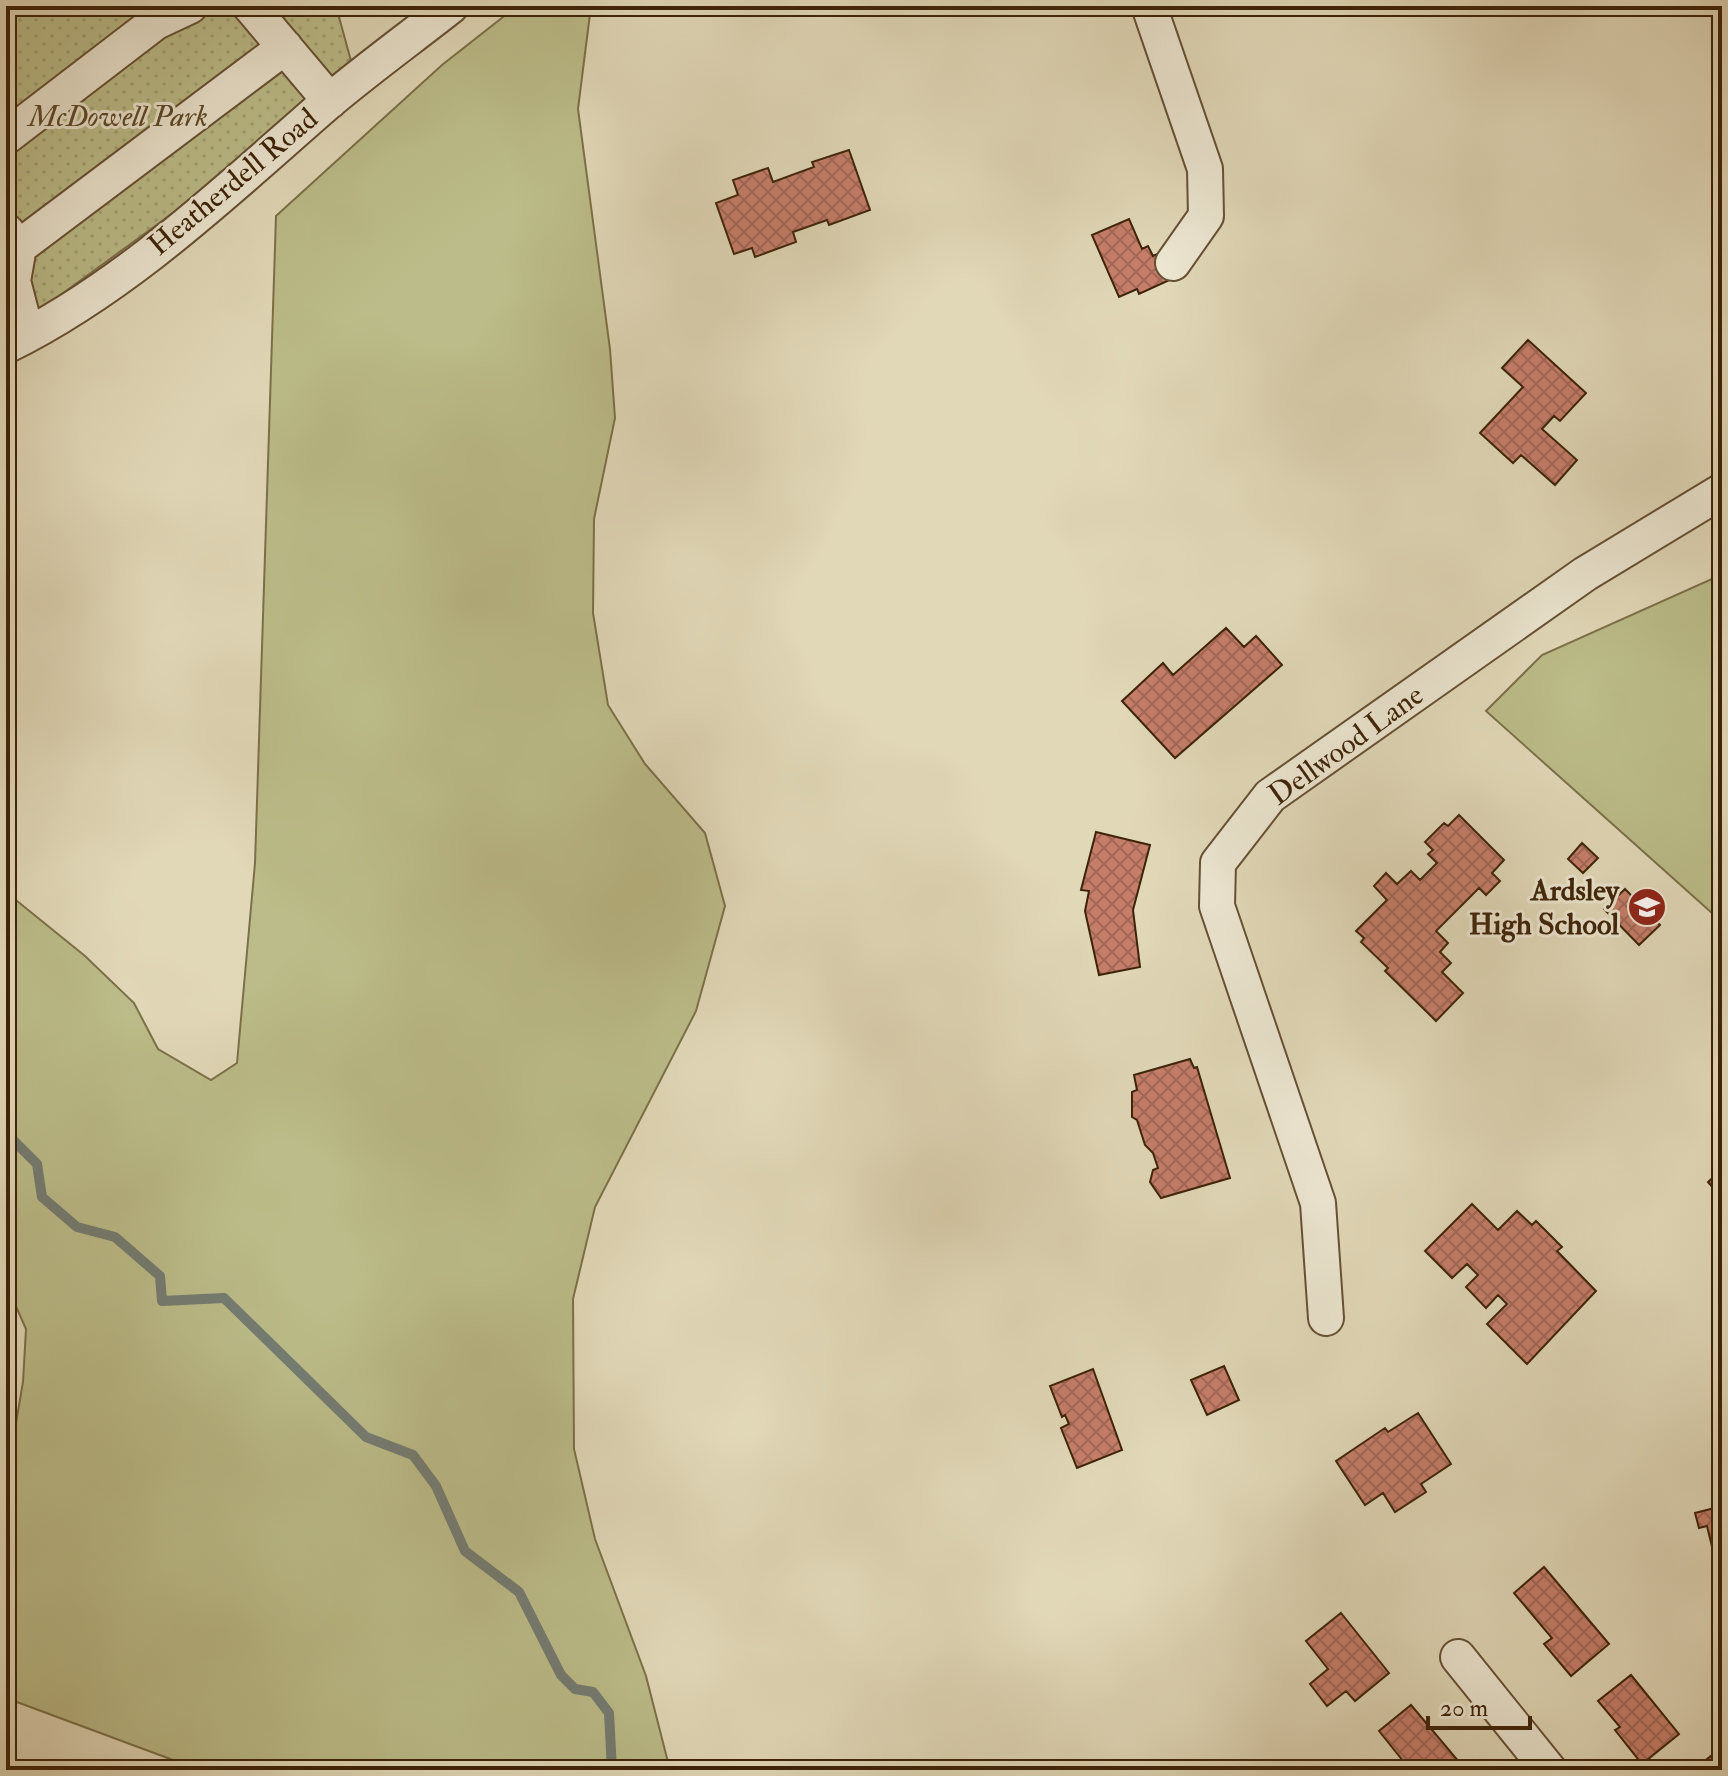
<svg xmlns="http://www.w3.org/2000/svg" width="1728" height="1776" font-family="'IM FELL Double Pica',serif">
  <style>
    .grass { fill: #bbbc89; stroke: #7c7048; stroke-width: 2 }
    .park { fill: url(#park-dots); stroke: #7c7048; stroke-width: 2 }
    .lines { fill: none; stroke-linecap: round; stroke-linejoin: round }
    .stream { stroke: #747c72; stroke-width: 10 }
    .building { fill: url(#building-cross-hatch); stroke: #3d2308; stroke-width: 2 }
    .minor-casing { stroke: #665034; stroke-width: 38 }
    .minor { stroke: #ece6d1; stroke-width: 34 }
    .labels { text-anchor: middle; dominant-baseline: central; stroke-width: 6; stroke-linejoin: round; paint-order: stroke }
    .park-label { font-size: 30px; font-style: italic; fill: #5c4928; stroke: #ece6d1 }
    .street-label { font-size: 30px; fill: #3d2308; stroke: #ece6d1 }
    .poi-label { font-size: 30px; font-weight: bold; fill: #3d2308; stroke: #ece6d1; text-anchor: end }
  </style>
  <defs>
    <pattern id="park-dots" width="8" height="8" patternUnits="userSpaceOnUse" patternTransform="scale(2)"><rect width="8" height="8" fill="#bbbc89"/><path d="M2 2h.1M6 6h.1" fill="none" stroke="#a2a175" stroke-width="1.8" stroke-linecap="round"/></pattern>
    <pattern id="building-cross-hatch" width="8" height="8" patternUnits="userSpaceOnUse" patternTransform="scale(2)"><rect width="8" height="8" fill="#c67e6b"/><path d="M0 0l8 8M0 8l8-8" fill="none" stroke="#a26756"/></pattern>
  </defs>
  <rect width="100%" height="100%" fill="#e1d8b8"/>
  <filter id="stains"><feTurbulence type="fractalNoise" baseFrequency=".0025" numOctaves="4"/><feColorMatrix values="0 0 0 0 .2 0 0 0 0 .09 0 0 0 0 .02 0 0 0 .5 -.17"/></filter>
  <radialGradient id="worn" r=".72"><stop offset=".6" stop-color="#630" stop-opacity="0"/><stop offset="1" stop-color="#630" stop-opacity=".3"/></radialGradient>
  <path class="grass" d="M 517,6 L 591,6 L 578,109 L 610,349 L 615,418 L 594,519 L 593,613 L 608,705 L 645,764 L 705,833 L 725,906 L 696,1011 L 595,1207 L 573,1299 L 574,1449 L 595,1539 L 646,1676 L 670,1770 L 186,1770 L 173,1760 L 6,1698 L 6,1482 L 23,1382 L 26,1329 L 6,1284 L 6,892 L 85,956 L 134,1003 L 158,1049 L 211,1080 L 237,1063 L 255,863 L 276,216 L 442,65 Z
    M 1714,578 L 1722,580 L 1722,922 L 1486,711 L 1542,655 Z"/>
  <path class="park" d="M 6,6 L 336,6 L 351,61 L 199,194 L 40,310 L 6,327 Z"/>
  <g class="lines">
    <path class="stream" d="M 6,1086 L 12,1109 L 6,1129
      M 6,1133 L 37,1164 L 42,1197 L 77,1227 L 115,1237 L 160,1276 L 162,1301 L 224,1298 L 366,1437 L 413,1455 L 436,1486 L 465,1551 L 519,1592 L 561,1675 L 575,1689 L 593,1692 L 609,1713 L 612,1770"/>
  </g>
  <path class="building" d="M 849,150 L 870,210 L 829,225 L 827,220 L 793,232 L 796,242 L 755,257 L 752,248 L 734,254 L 716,203 L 738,195 L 733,180 L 768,168 L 773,182 L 814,167 L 812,162 Z
    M 1129,219 L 1142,249 L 1148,246 L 1153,256 L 1176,246 L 1187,272 L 1139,294 L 1137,289 L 1119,297 L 1092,235 Z
    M 1528,340 L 1586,393 L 1560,421 L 1554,416 L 1542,429 L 1577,460 L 1555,485 L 1521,455 L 1513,463 L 1480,433 L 1523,387 L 1502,368 Z
    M 1226,628 L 1244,647 L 1256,636 L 1282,665 L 1175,758 L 1122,701 L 1163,663 L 1173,675 Z
    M 1459,815 L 1504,860 L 1492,873 L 1500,881 L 1486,895 L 1479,888 L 1436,931 L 1448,943 L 1440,952 L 1451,963 L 1442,972 L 1463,993 L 1436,1021 L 1385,971 L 1388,968 L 1361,942 L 1364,938 L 1356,931 L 1387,900 L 1374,886 L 1386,873 L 1397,884 L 1411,871 L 1420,880 L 1437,863 L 1428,854 L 1433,850 L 1425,842 L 1444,823 L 1448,826 Z
    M 1096,832 L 1150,845 L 1133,910 L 1140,967 L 1099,975 L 1085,911 L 1089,891 L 1081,890 Z
    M 1582,843 L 1598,858 L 1583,873 L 1568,859 Z
    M 1625,889 L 1660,925 L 1639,945 L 1604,909 Z
    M 1190,1059 L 1194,1068 L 1197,1067 L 1230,1178 L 1161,1198 L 1150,1182 L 1153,1170 L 1158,1168 L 1153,1153 L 1145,1145 L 1137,1120 L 1132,1117 L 1132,1092 L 1137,1090 L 1134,1075 Z
    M 1722,1169 L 1722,1198 L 1708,1182 Z
    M 1472,1204 L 1498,1230 L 1517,1211 L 1532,1225 L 1536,1221 L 1562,1247 L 1557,1251 L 1596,1291 L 1527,1364 L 1487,1324 L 1507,1304 L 1498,1295 L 1486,1308 L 1466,1287 L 1478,1275 L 1467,1264 L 1452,1278 L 1425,1251 Z
    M 1224,1366 L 1239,1400 L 1207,1415 L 1191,1380 Z
    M 1093,1369 L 1122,1450 L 1077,1468 L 1061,1428 L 1069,1424 L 1065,1415 L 1062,1417 L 1050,1386 Z
    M 1418,1413 L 1451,1464 L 1421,1484 L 1426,1492 L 1395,1512 L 1383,1493 L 1365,1505 L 1336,1461 L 1385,1428 L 1388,1432 Z
    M 1722,1506 L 1722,1588 L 1707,1526 L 1699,1528 L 1695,1513 Z
    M 1544,1567 L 1609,1644 L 1571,1676 L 1544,1644 L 1552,1638 L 1514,1593 Z
    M 1341,1613 L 1389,1673 L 1355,1701 L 1346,1691 L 1327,1706 L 1310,1684 L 1328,1669 L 1306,1641 Z
    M 1631,1675 L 1679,1734 L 1642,1764 L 1615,1730 L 1620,1727 L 1598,1701 Z
    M 1411,1705 L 1460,1763 L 1451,1770 L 1392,1770 L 1403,1761 L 1379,1731 Z
    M 1721,1748 L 1722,1770 L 1693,1770 Z"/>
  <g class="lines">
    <g class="minor-casing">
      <path id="minor" d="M 250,6 L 330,101
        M 1149,6 L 1205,169 L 1206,216 L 1173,263
        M 6,137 L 156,22 L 190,6
        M 6,231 L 19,247 L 13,281 L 27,335
        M 19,247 L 285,47
        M 6,346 C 126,287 226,191 326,104 C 366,70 409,39 451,6
        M 1326,1318 L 1318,1203 L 1217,906 L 1218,863 L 1270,796 L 1585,574 L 1722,491
        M 1458,1657 L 1549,1770"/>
    </g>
    <use href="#minor" class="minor"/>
  </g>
  <defs>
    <g id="school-disc" transform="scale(2)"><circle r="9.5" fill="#8f2418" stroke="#ece6d1"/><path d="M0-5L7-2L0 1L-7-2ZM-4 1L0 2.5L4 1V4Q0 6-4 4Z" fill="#fff"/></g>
  </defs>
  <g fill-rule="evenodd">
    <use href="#school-disc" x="1647" y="907"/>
  </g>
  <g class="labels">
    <g class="park-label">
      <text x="118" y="116">McDowell Park</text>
    </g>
    <g class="street-label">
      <text transform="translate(233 182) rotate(-40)">Heatherdell Road</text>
      <text transform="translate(1346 745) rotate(-36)">Dellwood Lane</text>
    </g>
    <g class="poi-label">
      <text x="1619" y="890">Ardsley<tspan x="1619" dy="34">High School</tspan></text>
    </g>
  </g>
  <rect width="1728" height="1776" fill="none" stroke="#e1d8b8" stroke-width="32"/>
  <rect x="8" y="8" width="1712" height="1760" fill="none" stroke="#3d2308" stroke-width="4"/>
  <rect x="16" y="16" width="1696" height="1744" fill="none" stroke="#3d2308" stroke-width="2"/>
  <path d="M1428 1716v12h102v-12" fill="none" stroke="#3d2308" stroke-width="4"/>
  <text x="1440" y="1716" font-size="24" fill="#3d2308" stroke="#ece6d1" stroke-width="6" paint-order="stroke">20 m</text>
  <rect width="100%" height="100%" filter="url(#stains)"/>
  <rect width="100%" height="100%" fill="url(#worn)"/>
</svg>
